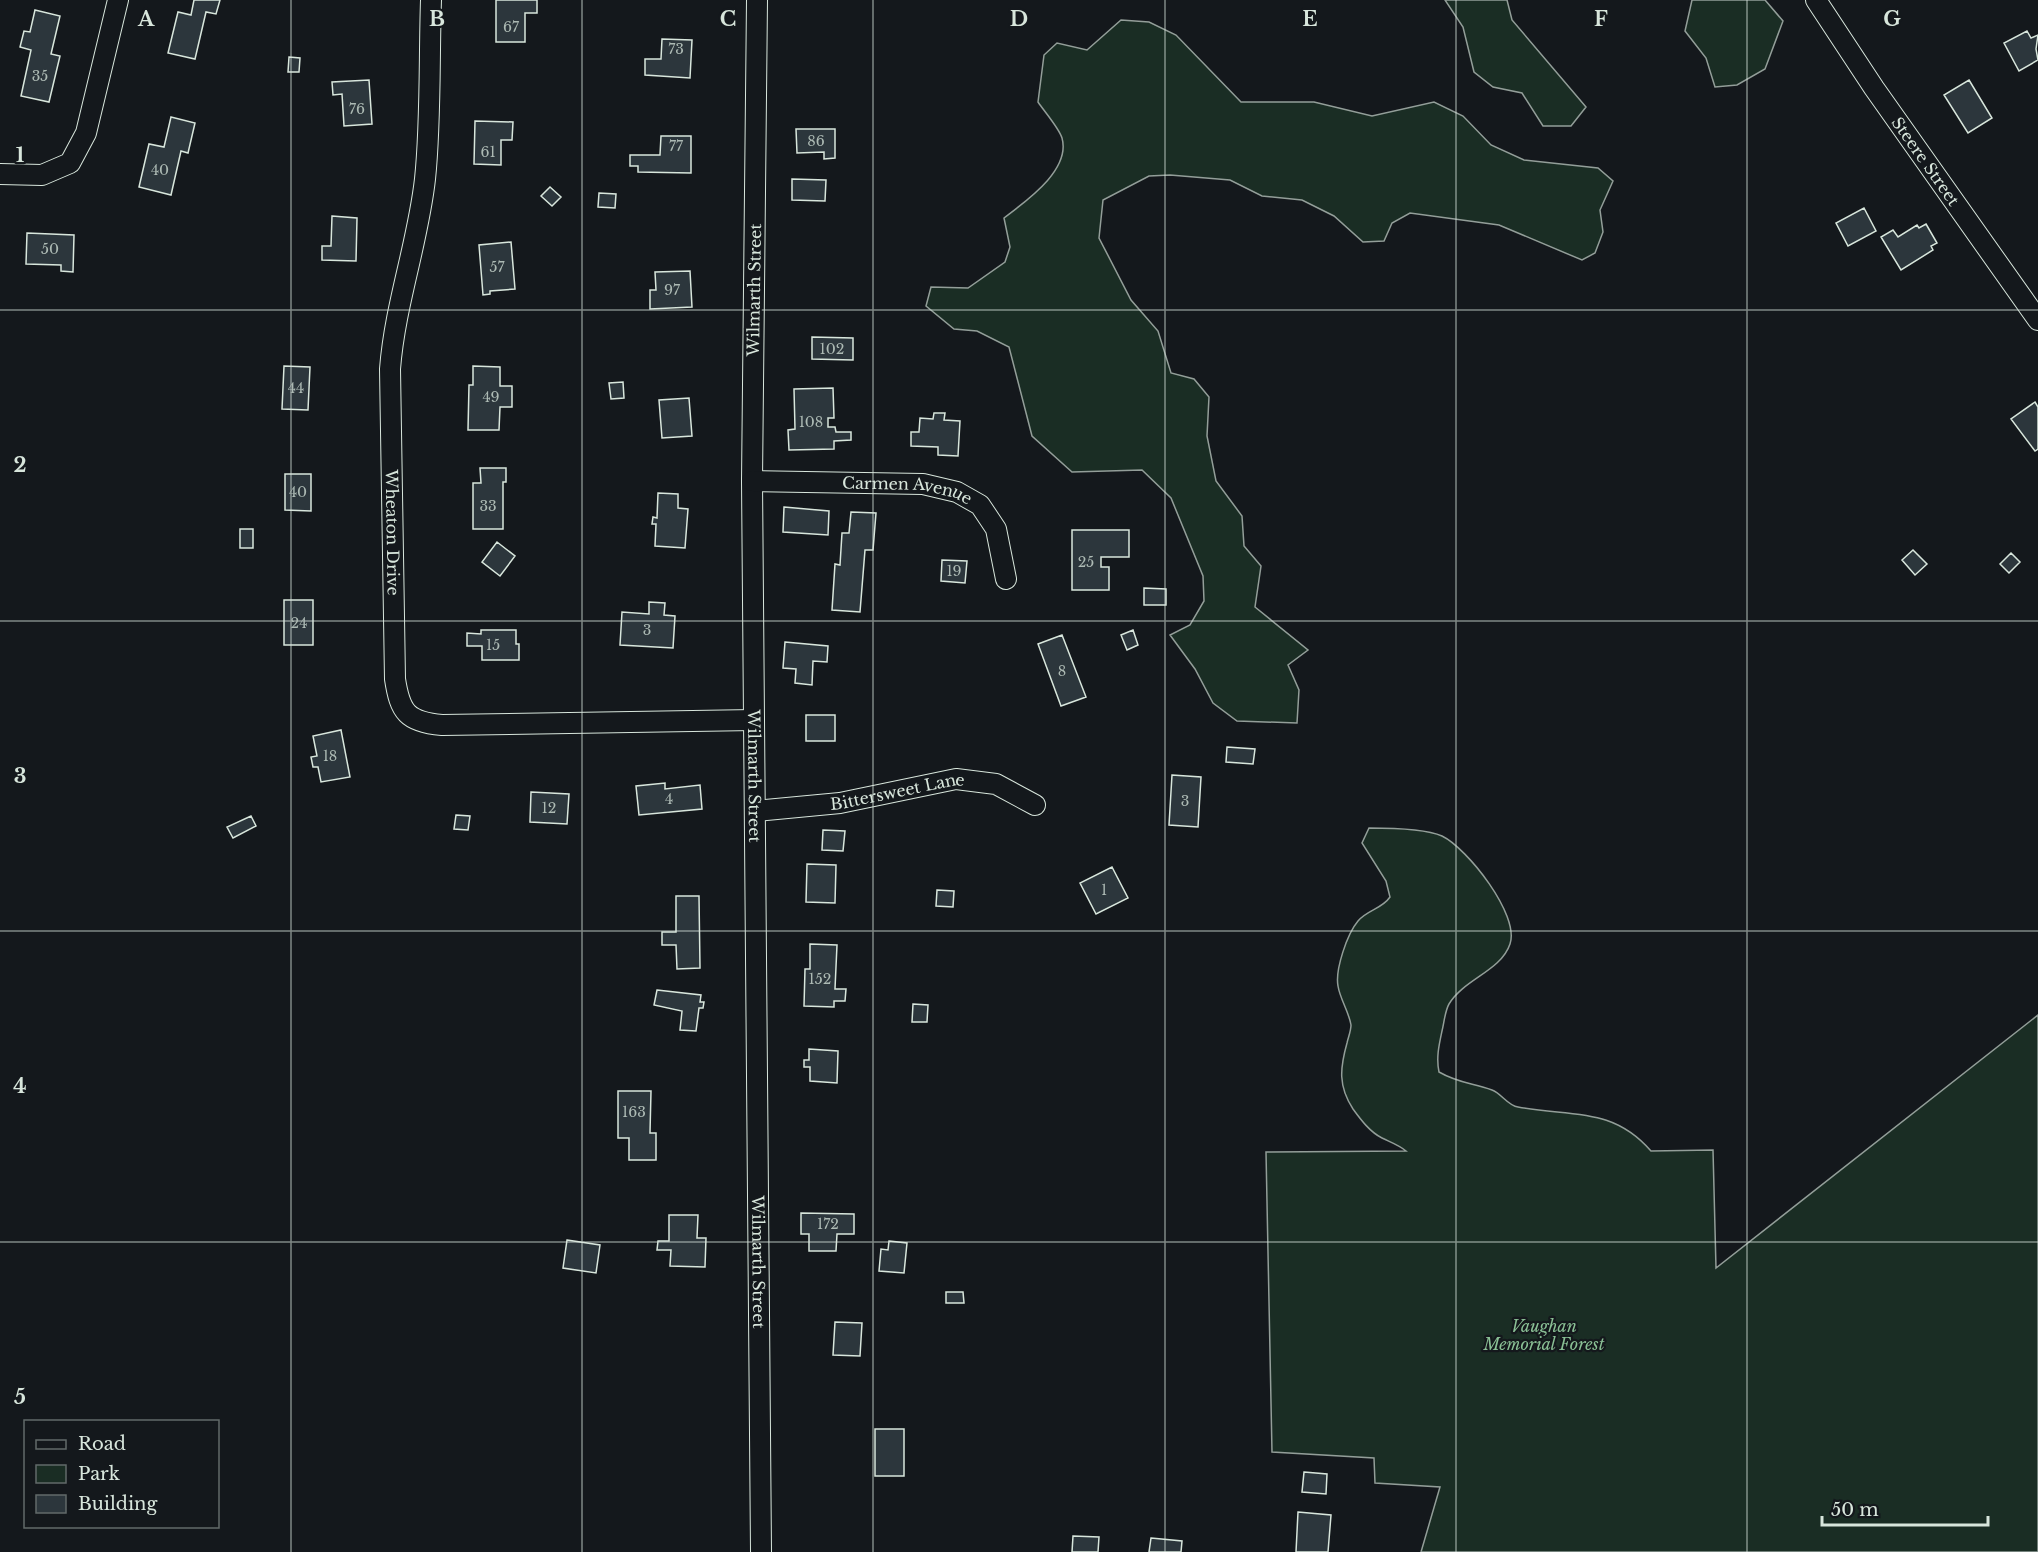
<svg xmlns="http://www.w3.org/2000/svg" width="2038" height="1552" font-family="'Libre Baskerville',serif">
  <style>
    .green { fill: #1a2d24; stroke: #939e99; stroke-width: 1.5 }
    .building { fill: #2c363c; stroke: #d8e6dc; stroke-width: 1.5 }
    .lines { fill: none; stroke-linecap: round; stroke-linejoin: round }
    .minor-casing { stroke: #d8e6dc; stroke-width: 22 }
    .minor { stroke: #14181c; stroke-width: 20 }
    .grid { fill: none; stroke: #d8e6dc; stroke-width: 1.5; stroke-opacity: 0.55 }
    .labels { text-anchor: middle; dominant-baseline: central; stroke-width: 4.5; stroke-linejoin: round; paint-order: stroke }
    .number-label { font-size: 14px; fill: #adbab4 }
    .street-label { font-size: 16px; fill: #d8e6dc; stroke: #14181c }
    .park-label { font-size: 16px; font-style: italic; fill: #8ac095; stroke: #14181c }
    .grid-label { font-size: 20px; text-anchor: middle; font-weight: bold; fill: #d8e6dc; stroke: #14181c; stroke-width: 4.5; stroke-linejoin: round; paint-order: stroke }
  </style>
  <rect width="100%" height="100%" fill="#14181c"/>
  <path class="green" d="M 1445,0 L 1507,0 L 1512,20 L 1586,107 L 1571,126 L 1543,126 L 1522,93 L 1493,87 L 1474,72 L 1463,27 Z
    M 1692,0 L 1765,0 L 1783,21 L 1765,69 L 1737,85 L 1715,87 L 1706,58 L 1685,31 Z
    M 1121,20 L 1149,22 L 1176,35 L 1241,102 L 1314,102 L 1372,116 L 1434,102 L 1463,116 L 1491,145 L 1524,160 L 1598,168 L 1613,181 L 1600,210 L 1603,232 L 1595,253 L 1582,260 L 1499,225 L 1410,213 L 1392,223 L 1384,241 L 1363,242 L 1334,216 L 1302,200 L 1262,196 L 1230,180 L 1170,175 L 1149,176 L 1103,200 L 1099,238 L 1131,300 L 1158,331 L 1171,373 L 1194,379 L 1209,397 L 1207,436 L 1216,481 L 1242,516 L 1244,546 L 1261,566 L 1255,607 L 1308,650 L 1288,665 L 1299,690 L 1297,723 L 1237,721 L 1213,703 L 1195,669 L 1170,635 L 1190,625 L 1204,601 L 1203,576 L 1171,498 L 1142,470 L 1072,472 L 1032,436 L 1009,347 L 977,331 L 954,329 L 926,306 L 931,287 L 968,288 L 1005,262 L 1010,247 L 1004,218 C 1026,201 1071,170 1062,138 C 1059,128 1044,111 1038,102 L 1044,55 L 1057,43 L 1087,50 Z
    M 1369,828 C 1387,828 1426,829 1442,836 C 1467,848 1520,915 1510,944 C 1501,971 1464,979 1449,1004 C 1445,1011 1444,1023 1442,1031 C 1439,1045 1436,1058 1439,1072 C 1458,1083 1472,1083 1492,1090 C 1501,1093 1508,1106 1518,1107 C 1570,1117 1612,1106 1651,1151 L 1713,1150 L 1716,1268 L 2038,1015 L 2038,1552 L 1421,1552 L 1440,1487 L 1375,1483 L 1374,1458 L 1272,1452 L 1266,1152 L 1406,1151 C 1399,1145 1390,1142 1382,1138 C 1370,1132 1361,1120 1353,1109 C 1338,1086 1340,1068 1347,1043 C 1348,1038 1351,1031 1351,1025 C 1349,1012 1340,999 1338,986 C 1335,970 1347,934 1358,921 C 1367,910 1382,909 1390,897 L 1386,881 L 1362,843 Z"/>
  <path class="building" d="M 194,0 L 220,0 L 216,14 L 206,12 L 195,59 L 168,53 L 178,12 L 191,15 Z
    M 496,0 L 537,0 L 537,13 L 525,13 L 525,42 L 496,42 Z
    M 35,10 L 60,16 L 51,54 L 60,56 L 49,102 L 21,96 L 31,50 L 20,47 L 24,31 L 30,32 Z
    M 2027,31 L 2031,38 L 2038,35 L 2036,49 L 2038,60 L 2019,71 L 2004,43 Z
    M 662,39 L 692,40 L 690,78 L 645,75 L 645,59 L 661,59 Z
    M 289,57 L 300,58 L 299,72 L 288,72 Z
    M 369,80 L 372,124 L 344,126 L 342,94 L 333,95 L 332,82 Z
    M 1969,80 L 1992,118 L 1968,133 L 1944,95 Z
    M 171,117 L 195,123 L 188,153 L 181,151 L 171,195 L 139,187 L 149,144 L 164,147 Z
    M 475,121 L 513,122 L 512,140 L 501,140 L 501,165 L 474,164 Z
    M 796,129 L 835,129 L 835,158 L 824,159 L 824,152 L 797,153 Z
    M 661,136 L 691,136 L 691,173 L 638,172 L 638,166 L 630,166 L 630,155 L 660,155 Z
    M 792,179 L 826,180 L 825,201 L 792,200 Z
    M 550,187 L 561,197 L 552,206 L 541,196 Z
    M 599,193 L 616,194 L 615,208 L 598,207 Z
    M 1864,208 L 1876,231 L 1848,246 L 1836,223 Z
    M 332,216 L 357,218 L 356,261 L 322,260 L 322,246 L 331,246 Z
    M 1926,224 L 1937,243 L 1931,246 L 1933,250 L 1901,270 L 1881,237 L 1893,230 L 1898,237 L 1917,225 L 1919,228 Z
    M 27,233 L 74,235 L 73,272 L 61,271 L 61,265 L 26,264 Z
    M 511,242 L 515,289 L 490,291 L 490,294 L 483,295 L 479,245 Z
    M 690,271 L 692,307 L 650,309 L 650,290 L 656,290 L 655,272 Z
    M 812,337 L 853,338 L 853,360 L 812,359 Z
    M 284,366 L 310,367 L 308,410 L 282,409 Z
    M 473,366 L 500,367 L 500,386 L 512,386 L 512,407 L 500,407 L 499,430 L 468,430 L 469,385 L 473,385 Z
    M 623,382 L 624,398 L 611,399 L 609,383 Z
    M 833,388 L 834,418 L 828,418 L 828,427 L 835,427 L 836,432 L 851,432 L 851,440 L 834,441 L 834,449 L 789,450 L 788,430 L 795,429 L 794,389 Z
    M 689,398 L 692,436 L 662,438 L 659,400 Z
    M 2035,402 L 2038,407 L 2038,449 L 2035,451 L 2011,419 Z
    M 934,413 L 945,413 L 944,420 L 960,421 L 958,456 L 938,455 L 938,447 L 911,446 L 911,432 L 919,432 L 920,418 L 933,419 Z
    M 480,468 L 506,468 L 506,482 L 503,482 L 503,529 L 473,529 L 473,483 L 481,483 Z
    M 285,474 L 311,474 L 311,511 L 285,510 Z
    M 658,493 L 678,494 L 678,508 L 688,509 L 685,548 L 655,546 L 656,524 L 652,524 L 653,517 L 657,518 Z
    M 784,507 L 829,511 L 828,535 L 783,532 Z
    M 851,512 L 876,513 L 873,550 L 865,550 L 860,612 L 832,610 L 835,564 L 840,565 L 842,533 L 849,533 Z
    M 240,529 L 253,529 L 253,548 L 240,548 Z
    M 1072,530 L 1129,530 L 1129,557 L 1101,557 L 1101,567 L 1109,567 L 1109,590 L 1072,590 Z
    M 497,542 L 515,556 L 500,576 L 482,562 Z
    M 1913,550 L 1927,564 L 1915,575 L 1902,560 Z
    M 2011,553 L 2020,562 L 2009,573 L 2000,564 Z
    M 942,560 L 967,561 L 965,583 L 941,581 Z
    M 1144,588 L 1166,589 L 1166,605 L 1144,605 Z
    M 284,600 L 313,600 L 313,645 L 284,645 Z
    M 649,602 L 665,603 L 664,615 L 675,616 L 673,648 L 620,645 L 622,612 L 649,614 Z
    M 481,630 L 516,630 L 516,644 L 519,644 L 519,660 L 482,660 L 482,646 L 467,646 L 467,633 L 481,634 Z
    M 1133,630 L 1138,645 L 1127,650 L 1121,635 Z
    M 1062,635 L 1086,697 L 1061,706 L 1038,644 Z
    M 785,642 L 828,646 L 827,662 L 813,661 L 812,685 L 795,683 L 796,669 L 783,668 Z
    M 806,715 L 835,715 L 835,741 L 806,741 Z
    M 341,730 L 350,777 L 321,782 L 318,767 L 313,767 L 311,757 L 317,756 L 313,736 Z
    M 1227,747 L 1255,749 L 1253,764 L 1226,762 Z
    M 1172,775 L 1201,777 L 1198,827 L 1169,825 Z
    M 665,783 L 665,789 L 700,785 L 702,809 L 639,815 L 636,786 Z
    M 531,792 L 569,794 L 567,824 L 530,822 Z
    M 456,815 L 470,816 L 468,830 L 454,829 Z
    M 251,816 L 256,826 L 233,838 L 227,827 Z
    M 823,830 L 845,831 L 843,851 L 822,850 Z
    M 807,864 L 836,865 L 835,903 L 806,902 Z
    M 1112,867 L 1128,898 L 1096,914 L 1080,883 Z
    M 937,890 L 954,891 L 953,907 L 936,906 Z
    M 676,896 L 699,896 L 700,968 L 677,969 L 676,945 L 662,945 L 662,932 L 676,932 Z
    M 810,944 L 837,945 L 835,989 L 846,989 L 845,1001 L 834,1001 L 834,1007 L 804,1006 L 805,969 L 810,969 Z
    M 657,990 L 701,995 L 700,1002 L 704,1002 L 703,1008 L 699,1008 L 696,1031 L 680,1030 L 682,1011 L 654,1005 Z
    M 913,1004 L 928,1005 L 927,1022 L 912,1022 Z
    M 809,1049 L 838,1051 L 837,1083 L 810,1081 L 810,1067 L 804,1067 L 804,1060 L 809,1060 Z
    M 618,1091 L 651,1091 L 650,1133 L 656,1133 L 656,1160 L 629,1160 L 629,1138 L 618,1138 Z
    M 801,1213 L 854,1214 L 854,1234 L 837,1234 L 836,1251 L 809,1251 L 809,1234 L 801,1234 Z
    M 669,1215 L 698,1215 L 697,1238 L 706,1238 L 705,1267 L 670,1266 L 671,1250 L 657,1250 L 658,1241 L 669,1241 Z
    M 567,1240 L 600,1245 L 596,1273 L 563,1268 Z
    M 889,1241 L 907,1243 L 904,1273 L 879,1271 L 881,1249 L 888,1250 Z
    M 946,1292 L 963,1292 L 964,1303 L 946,1303 Z
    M 835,1322 L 862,1323 L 860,1356 L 833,1355 Z
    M 875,1429 L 904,1429 L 904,1476 L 875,1476 Z
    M 1304,1472 L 1327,1474 L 1326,1494 L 1302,1492 Z
    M 1298,1512 L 1331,1515 L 1328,1552 L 1296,1552 Z
    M 1073,1536 L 1099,1537 L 1098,1552 L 1072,1552 Z
    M 1151,1538 L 1182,1541 L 1181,1552 L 1149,1552 Z"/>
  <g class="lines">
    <g class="minor-casing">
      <g id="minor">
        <path id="s1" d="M 431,0 C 429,58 431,122 425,179 C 418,243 395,304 390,369 L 395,679 C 400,712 407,722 442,725 L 754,720"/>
        <path id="s2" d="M 757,0 L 752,481 L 761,1552"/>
        <path id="s3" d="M 1816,0 L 1874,88 L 2038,320"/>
        <path d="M 0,174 L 42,175 L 70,163 L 86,133 L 118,0"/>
        <path id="s4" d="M 752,481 L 923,484 L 957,492 L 980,505 L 996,529 L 1006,579"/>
        <path id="s5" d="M 755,811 L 840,803 L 956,779 L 996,784 L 1035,805"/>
      </g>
    </g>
    <use href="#minor" class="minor"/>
  </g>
  <path class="grid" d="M 291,0 L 291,1552M 582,0 L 582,1552M 873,0 L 873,1552M 1165,0 L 1165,1552M 1456,0 L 1456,1552M 1747,0 L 1747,1552M 0,310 L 2038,310M 0,621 L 2038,621M 0,931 L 2038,931M 0,1242 L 2038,1242"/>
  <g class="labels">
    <g class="number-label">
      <text x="511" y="27">67</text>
      <text x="676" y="49">73</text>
      <text x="40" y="76">35</text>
      <text x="357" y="109">76</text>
      <text x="816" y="141">86</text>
      <text x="676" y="146">77</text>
      <text x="488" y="152">61</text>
      <text x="160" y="170">40</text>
      <text x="50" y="249">50</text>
      <text x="497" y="267">57</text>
      <text x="672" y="290">97</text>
      <text x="832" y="349">102</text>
      <text x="296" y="388">44</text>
      <text x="491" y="397">49</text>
      <text x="811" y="422">108</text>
      <text x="298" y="492">40</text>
      <text x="488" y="506">33</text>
      <text x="1086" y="562">25</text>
      <text x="954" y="571">19</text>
      <text x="299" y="623">24</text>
      <text x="647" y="630">3</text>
      <text x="493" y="645">15</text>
      <text x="1062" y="671">8</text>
      <text x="330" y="756">18</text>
      <text x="669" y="799">4</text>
      <text x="1185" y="801">3</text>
      <text x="549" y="808">12</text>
      <text x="1104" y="890">1</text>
      <text x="820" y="979">152</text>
      <text x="634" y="1112">163</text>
      <text x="828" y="1224">172</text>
    </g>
    <g class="street-label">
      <text stroke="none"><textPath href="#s3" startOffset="195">Steere Street</textPath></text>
      <text transform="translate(754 290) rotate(-89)">Wilmarth Street</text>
      <text stroke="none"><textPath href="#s4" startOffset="156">Carmen Avenue</textPath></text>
      <text stroke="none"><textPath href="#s1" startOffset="536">Wheaton Drive</textPath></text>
      <text stroke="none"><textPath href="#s2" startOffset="776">Wilmarth Street</textPath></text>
      <text stroke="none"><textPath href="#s5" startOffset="144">Bittersweet Lane</textPath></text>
      <text stroke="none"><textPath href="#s2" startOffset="1262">Wilmarth Street</textPath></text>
    </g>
    <g class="park-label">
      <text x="1544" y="1326">Vaughan<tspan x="1544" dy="18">Memorial Forest</tspan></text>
    </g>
  </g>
  <g class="grid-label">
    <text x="146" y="26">A</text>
    <text x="437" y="26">B</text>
    <text x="728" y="26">C</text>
    <text x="1019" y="26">D</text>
    <text x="1310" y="26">E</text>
    <text x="1601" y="26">F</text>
    <text x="1892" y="26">G</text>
    <text x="20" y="162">1</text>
    <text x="20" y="472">2</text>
    <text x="20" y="783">3</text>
    <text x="20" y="1093">4</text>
    <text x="20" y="1404">5</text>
  </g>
  <rect x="24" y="1420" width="195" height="108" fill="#14181c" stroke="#626a69" stroke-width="1.5"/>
  <rect x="36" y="1440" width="30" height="9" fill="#14181c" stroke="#626a69" stroke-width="1.5"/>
  <text x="78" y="1450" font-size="18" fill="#d8e6dc">Road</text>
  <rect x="36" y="1465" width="30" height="18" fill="#1a2d24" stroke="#626a69" stroke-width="1.5"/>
  <text x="78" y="1480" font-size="18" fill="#d8e6dc">Park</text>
  <rect x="36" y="1495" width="30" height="18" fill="#2c363c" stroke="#626a69" stroke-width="1.5"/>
  <text x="78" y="1510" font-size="18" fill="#d8e6dc">Building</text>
  <path d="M1822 1516v9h166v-9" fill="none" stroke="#d8e6dc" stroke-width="3"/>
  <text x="1831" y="1516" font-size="18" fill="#d8e6dc" stroke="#14181c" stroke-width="4.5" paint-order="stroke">50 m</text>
</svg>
